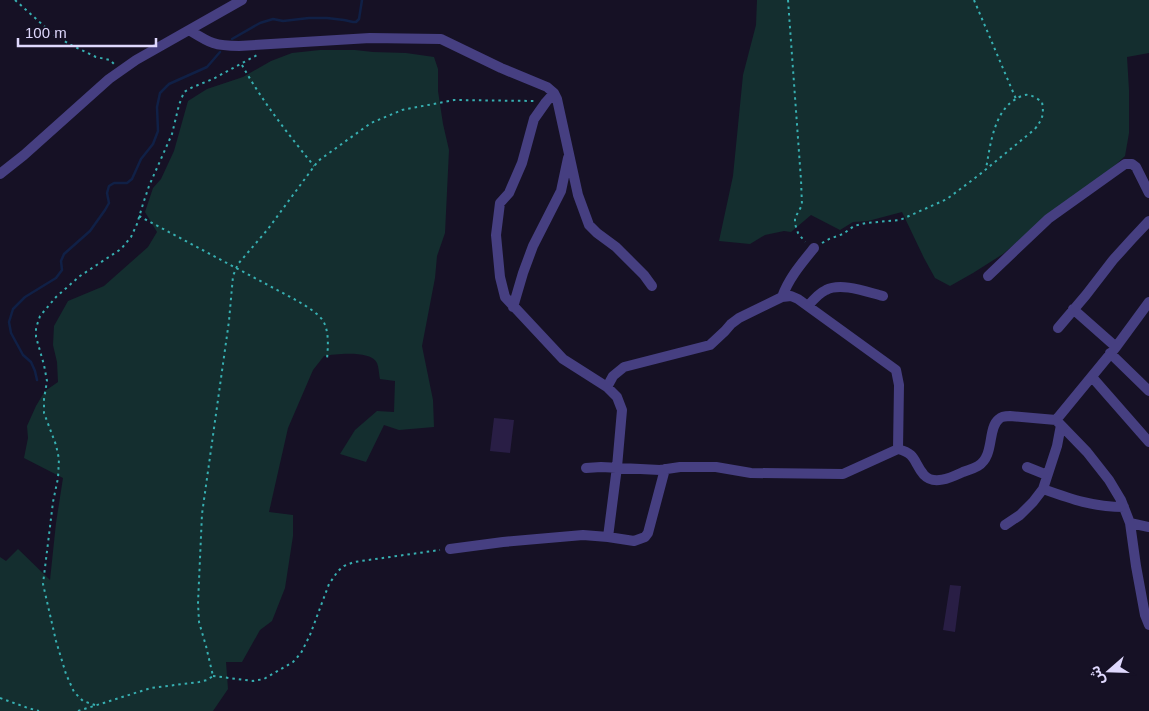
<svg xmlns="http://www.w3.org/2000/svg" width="1149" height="711" font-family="Arial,'Noto Sans Arabic',sans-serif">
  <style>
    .green { fill: #142e2f }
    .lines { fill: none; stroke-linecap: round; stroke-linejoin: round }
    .stream { stroke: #102046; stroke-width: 2.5 }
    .building { fill: #291e45 }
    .path { stroke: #37afb1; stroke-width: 2; stroke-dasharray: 2.5 4; stroke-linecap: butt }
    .minor { stroke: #463f81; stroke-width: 10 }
  </style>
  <rect width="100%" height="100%" fill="#161125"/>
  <path class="green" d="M 757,0 L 1149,0 L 1149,53 L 1127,57 L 1129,90 L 1129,133 L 1125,156 L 1109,171 L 1060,205 L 1003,254 L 973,273 L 950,286 L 935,278 L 924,258 L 902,212 L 868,221 L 853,222 L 840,230 L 811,215 L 791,232 L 784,231 L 765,235 L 750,244 L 719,241 L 733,176 L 743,75 L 756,25 Z
    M 320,50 L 355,50 L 373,52 L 406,53 L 434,57 L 438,69 L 438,91 L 443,124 L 449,150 L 445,233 L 437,256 L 435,278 L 422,346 L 433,400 L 434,427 L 399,430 L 384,425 L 366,462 L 340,454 L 355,430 L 377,411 L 394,412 L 395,381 L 380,379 C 379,375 379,368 377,363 C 371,350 336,354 324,356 L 313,370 L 288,428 L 269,512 L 293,515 L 293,536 L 285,588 L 272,621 L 260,630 L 242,662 L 226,662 L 228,689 L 213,711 L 0,711 L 0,557 L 6,561 L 18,549 L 50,580 L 56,523 L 63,478 L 24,458 L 28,438 L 27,426 L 36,406 L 45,391 L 58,382 L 57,362 L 53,345 L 54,326 L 68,301 L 104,286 L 148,247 L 157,232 L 145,212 L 153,188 L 161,179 L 174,151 L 188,101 L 207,89 L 243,77 L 271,61 L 292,53 Z"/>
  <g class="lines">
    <path class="stream" d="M 232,39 L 260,23 L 273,19 L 283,21 L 309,18 L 327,18 L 344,20 L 353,22 L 356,22 L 359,19 L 362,0
      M 37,380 L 35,371 L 31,362 L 23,355 L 11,333 L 9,322 L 13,309 L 25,297 L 56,278 L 62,270 L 61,261 L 64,254 L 90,231 L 105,210 L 109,203 L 107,193 L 109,186 L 114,183 L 127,183 L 132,179 L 141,159 L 153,144 L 158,131 L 157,107 L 160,93 L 169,84 L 207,67 L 220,52"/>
  </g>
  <path class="building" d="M 494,418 L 514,420 L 510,453 L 490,451 Z
    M 950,585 L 961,586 L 955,632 L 943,630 Z"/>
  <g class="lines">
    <path class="path" d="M 15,0 L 54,35 L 71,45 L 96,57 L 110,60 L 114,64
      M 788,0 L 801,180 L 802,205 L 795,218 L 795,224 L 798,233 L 805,242
      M 974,0 L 1016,99
      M 242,65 C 262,101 288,134 314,166
      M 139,216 L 294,299 C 303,304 313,310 320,317 C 330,327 328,347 327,359
      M 822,243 L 829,239 L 843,234 L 854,226 L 866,223 L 900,220 L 947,199 L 979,175 L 1035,129 C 1043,118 1044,115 1042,102 C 1038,99 1032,95 1028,95 C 1025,94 1019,97 1016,99 C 994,111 990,146 986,169
      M 213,676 L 253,681 L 264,679 L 293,662 L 301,653 L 310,635 L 329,584 L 338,571 L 344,566 L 354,562 L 440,550
      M 0,698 L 28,708 L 39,711
      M 95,705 L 83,701 L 74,692 L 66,674 L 56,641 L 43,584 L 53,502 L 58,478 L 59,459 L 56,445 L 44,413 L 44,399 L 47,381 L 44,365 L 36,337 L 36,328 L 40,316 L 56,297 L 80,276 L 121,249 L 131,237 L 137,224 L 143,204 L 149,186 L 172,134 L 179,105 L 184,92 L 193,87 L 213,79 L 257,55
      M 78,711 L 151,688 L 199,682 L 207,680 L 213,676 L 206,646 L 199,622 L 198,603 L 202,514 L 229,321 L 233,276 L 238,264 L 268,229 L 318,161 L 371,123 L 402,110 L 454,100 L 535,101"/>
    <path class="minor" d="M 189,30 C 210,43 214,46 239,46 L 370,38 L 441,39 L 501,68 L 547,87 L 554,93 L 557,99 L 578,195 L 589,225 L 597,233 L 616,247 L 644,275 L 652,286
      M 554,93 L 546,102 L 534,119 L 522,163 L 509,193 L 500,203 L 496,235 L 500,277 L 505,297 L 563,359 L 607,387 L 617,397 L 622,410 L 617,467 L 608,537
      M 0,174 L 24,155 L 109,79 L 136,60 L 242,0
      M 988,276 L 1048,219 L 1125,164 L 1132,164 L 1136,167 L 1149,193
      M 782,297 C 789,278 801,264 814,248
      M 1149,302 L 1116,347 L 1056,420 L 1087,452 L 1109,480 L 1121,500 L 1130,523 L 1136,566 L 1145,615 L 1149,625
      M 808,306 C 813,300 819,293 826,290 C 841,282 867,292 883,296
      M 513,307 L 523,273 L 533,246 L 561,191 L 568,158
      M 1073,309 L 1116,347
      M 1058,328 L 1086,295 L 1113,260 L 1132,239 L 1149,221
      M 1110,353 L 1149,391
      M 1092,377 L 1149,442
      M 607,387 L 613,376 L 624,367 L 710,345 L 725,331 L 731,324 L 739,318 L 782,297 L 791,296 L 798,299 L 896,370 L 899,385 L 898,449
      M 1027,467 L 1047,475
      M 586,468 L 601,467 L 660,470 L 680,467 L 716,467 L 751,473 L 843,474 L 898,449 C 917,454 913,462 924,475 C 934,486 952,477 963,472 C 968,470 973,469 978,466 C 995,456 987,428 999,419 C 1002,416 1006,416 1010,416 L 1056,420
      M 1043,489 C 1071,499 1093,507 1124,507
      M 1130,523 L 1149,527
      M 1005,525 L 1020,515 L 1033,502 L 1043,489 L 1057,446 L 1061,425
      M 450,549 L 503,542 L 583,535 L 608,537 L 634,541 L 645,537 L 648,533 L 665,469"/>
  </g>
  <g transform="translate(1109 671) rotate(250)" stroke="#161125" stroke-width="4" paint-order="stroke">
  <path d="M0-4L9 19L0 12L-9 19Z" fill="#dfd8fd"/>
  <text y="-8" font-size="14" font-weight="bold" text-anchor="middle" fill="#dfd8fd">ش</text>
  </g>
  <path d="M18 38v8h138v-8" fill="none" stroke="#dfd8fd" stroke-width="2.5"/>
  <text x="25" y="38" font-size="15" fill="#dfd8fd" stroke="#161125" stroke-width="4" paint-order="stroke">100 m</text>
</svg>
